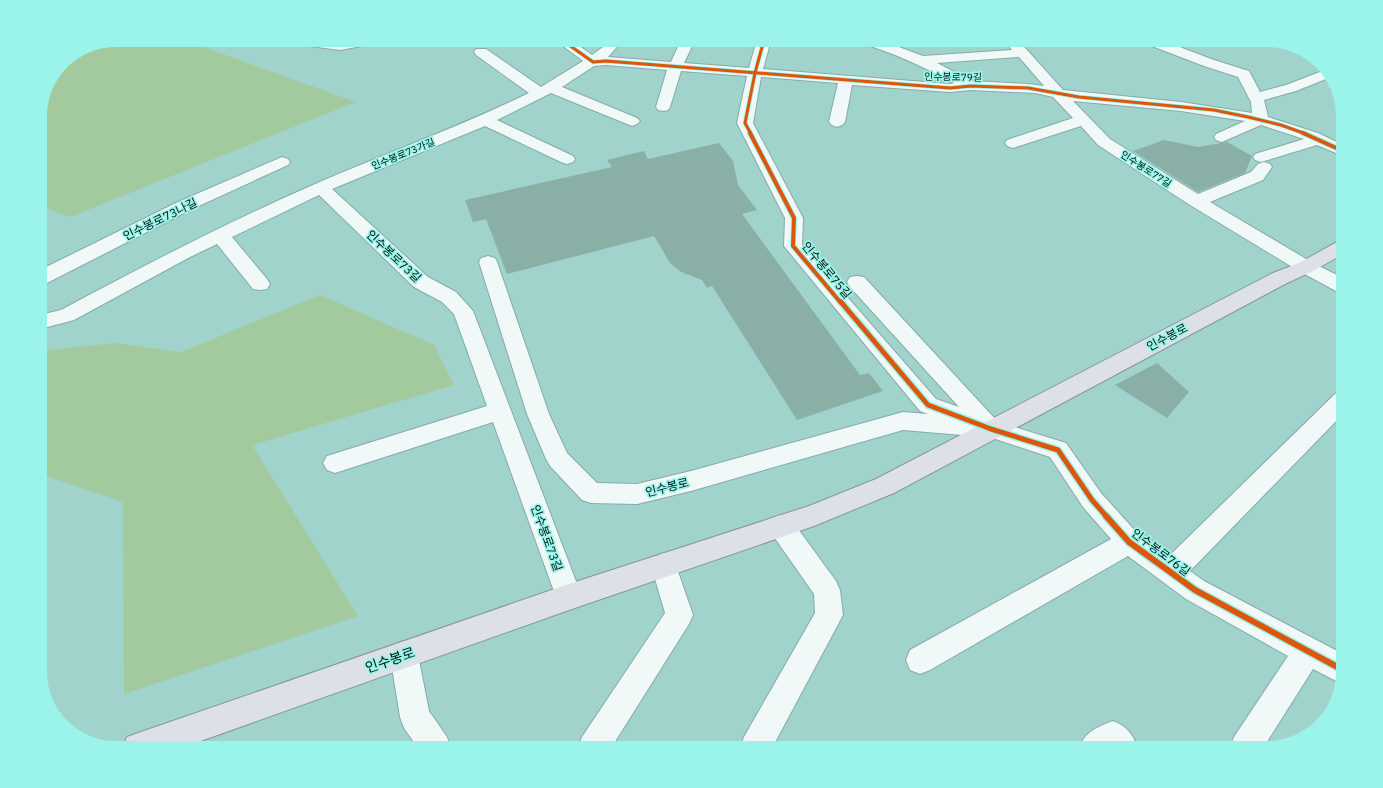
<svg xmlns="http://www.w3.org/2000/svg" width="1383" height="788" font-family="'IBM Plex Sans','Noto Sans KR',sans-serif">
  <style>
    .green { fill: #a3ca9e }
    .building { fill: #8aafa6 }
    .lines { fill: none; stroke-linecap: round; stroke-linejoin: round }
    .minor-casing { stroke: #84aba7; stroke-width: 2 }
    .major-casing { stroke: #84969f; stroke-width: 2 }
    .minor { fill: #f1f8f8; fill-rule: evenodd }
    .major { fill: #dde1e7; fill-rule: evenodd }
    .cycleway-far3-casing { stroke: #9af4ea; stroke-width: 4.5 }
    .cycleway-far2-casing { stroke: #9af4ea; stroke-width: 6 }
    .cycleway-far1-casing { stroke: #9af4ea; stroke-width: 8 }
    .cycleway-casing { stroke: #9af4ea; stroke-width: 9 }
    .cycleway-far3 { stroke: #dc560c; stroke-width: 3 }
    .cycleway-far2 { stroke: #dc560c; stroke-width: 4 }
    .cycleway-far1 { stroke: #dc560c; stroke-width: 5 }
    .cycleway { stroke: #dc560c; stroke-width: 6 }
    .labels { text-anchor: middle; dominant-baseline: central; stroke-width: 3.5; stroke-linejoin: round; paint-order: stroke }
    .far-street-label { font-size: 10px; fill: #001613; stroke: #9af4ea }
    .street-label { font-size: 12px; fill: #001613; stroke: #9af4ea }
    .near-street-label { font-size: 14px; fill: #001613; stroke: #9af4ea }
  </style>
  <rect width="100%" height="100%" fill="#a1d3cd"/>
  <path class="green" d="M 116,40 L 184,40 L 356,102 L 70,217 L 40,206 L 40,112 L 63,62 L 87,46 Z
    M 320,295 L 434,345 L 454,385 L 252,445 L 358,616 L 124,694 L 123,502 L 40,474 L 40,351 L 115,343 L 181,352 Z"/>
  <path class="building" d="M 1164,140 L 1198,147 L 1227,142 L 1252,156 L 1245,173 L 1198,192 L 1133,151 Z
    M 719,143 L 733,161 L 738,185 L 757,210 L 742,214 L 860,375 L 869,373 L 883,391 L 797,420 L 712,286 L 707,288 L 702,280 L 681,272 L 670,263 L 654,236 L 507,274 L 486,219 L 473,222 L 465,200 L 612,167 L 607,160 L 644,151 L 648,159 Z
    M 1157,363 L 1189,392 L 1167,418 L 1115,385 Z"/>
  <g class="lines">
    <g class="minor-casing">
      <path id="minor" d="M 289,40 L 325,40 L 340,42 L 351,40 L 380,40 L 378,43 L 340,50 L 296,44 L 291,43 Z
        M 555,40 L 571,40 L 592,55 L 603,47 L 605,40 L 619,40 L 616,48 L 608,57 L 671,62 L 681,40 L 695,40 L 684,63 L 749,68 L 757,40 L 771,40 L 763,69 L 950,84 L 954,83 C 924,67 894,53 861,43 L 859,40 L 880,40 L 923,56 L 1012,50 L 1004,40 L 1018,40 L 1063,90 L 1181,102 L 1252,113 L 1251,102 L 1238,77 L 1204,66 L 1144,43 L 1142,40 L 1161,40 L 1214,60 L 1249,71 L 1260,92 L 1286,85 L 1325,70 L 1331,77 L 1296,91 L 1264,100 L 1268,117 L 1318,133 L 1343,145 L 1343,156 L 1317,145 L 1261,162 L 1255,160 L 1253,157 L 1255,154 L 1304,139 L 1261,125 L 1222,142 L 1216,140 L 1214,137 L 1216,134 L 1245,121 L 1181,111 L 1073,101 L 1110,139 L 1198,194 L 1251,172 L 1258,164 L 1264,162 L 1270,164 L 1272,167 L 1263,180 L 1210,202 L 1313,263 L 1343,278 L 1343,292 L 1336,291 L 1299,271 L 1190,205 L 1098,145 L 1081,126 L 1019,146 L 1013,148 L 1007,146 L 1005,143 L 1007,140 L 1073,118 L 1053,97 L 1035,93 L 971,90 L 950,92 L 852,85 L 845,122 L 842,125 L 837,127 L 832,125 L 829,122 L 838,83 L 761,77 L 753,123 L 803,218 L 802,245 L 936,399 L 959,407 L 850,287 L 847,282 L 850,277 L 857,276 L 864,277 L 998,422 L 1066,443 L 1101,493 L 1138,534 L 1169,556 L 1335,394 L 1343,391 L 1343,414 L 1190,571 L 1204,581 L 1343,654 L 1343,672 L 1340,683 L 1313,669 L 1263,748 L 1230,748 L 1234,737 L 1288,656 L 1186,599 L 1128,556 L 930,670 L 920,674 L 910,670 L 906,660 L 910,650 L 1111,539 L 1083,507 L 1050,457 L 971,431 L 962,435 L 903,430 L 691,491 L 637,504 L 591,503 L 582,500 L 550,466 L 546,459 L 527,414 L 479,262 L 481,258 L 488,256 L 495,258 L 497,262 L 549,414 L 567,453 L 597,483 L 637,484 L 691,471 L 903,412 L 928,414 L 920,411 L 784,246 L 785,218 L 737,123 L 747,76 L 681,71 L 670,107 L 668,110 L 663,111 L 658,110 L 656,107 L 667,70 L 606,65 L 594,66 L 562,87 L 637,118 L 640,121 L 637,124 L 632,126 L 627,124 L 551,93 L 497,120 L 573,156 L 575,159 L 573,162 L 567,164 L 561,162 L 485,126 L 332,189 L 428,277 L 456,292 L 473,311 L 582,597 L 579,606 L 569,610 L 559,606 L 556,597 L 493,422 L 335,473 L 327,470 L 323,463 L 327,456 L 487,406 L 454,314 L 442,302 L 414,287 L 319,195 L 232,237 L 267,279 L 270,284 L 267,289 L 260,290 L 253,289 L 217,244 L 190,257 L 74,320 L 40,329 L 40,315 L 61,310 C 145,265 228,222 315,184 C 387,153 459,127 529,93 L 476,55 L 474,52 L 476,49 L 486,49 L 541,87 L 583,61 ZM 1019,57 L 1044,86 L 1028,84 L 972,81 L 937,63 Z
        M 282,157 L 288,159 L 290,162 L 288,165 L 190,210 L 47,283 L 40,284 L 40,270 L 178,202 Z
        M 781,515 L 790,518 L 836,581 L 840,590 L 843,615 L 772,748 L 740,748 L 744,737 L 815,613 L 814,594 L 772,534 L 768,526 L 772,518 Z
        M 664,553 L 673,557 L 693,615 L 689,624 L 611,748 L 578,748 L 582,737 L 665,613 L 651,565 L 655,557 Z
        M 404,641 L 414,645 L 418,655 L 429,711 L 447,737 L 451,748 L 418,748 L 404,728 L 400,717 L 390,655 L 394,645 Z
        M 1113,721 C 1127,726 1133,735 1138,748 L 1079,748 C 1085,732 1097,727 1113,721 Z"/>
    </g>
    <g class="major-casing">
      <path id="major" d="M 1343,240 L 1343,254 L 1313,271 L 1287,283 L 894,493 L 814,526 L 569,610 L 181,748 L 123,748 L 127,737 L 138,733 L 569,584 L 809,506 L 876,479 L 1273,273 L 1299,263 L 1337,242 Z"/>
    </g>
    <use href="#minor" class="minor"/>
    <use href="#major" class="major"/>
    <g class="cycleway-far3-casing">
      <path id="cycleway-far3" d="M 562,40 L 593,62 L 606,61 L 950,88 L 971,86 L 1028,88 L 1079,97 L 1214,110 L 1248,117 L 1281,125 L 1306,134
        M 751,134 L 745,123 L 755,73 L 764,40"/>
    </g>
    <g class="cycleway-far2-casing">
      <path id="cycleway-far2" d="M 750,133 L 794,218 L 793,246 L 841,303
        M 1303,133 L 1343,151"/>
    </g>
    <g class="cycleway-far1-casing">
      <path id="cycleway-far1" d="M 841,302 L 928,405 L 991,429 L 1058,450 L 1092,500 L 1107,517"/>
    </g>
    <g class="cycleway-casing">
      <path id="cycleway" d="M 1106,516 L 1129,542 L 1195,590 L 1343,670"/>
    </g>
    <use href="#cycleway-far3" class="cycleway-far3"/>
    <use href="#cycleway-far2" class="cycleway-far2"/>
    <use href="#cycleway-far1" class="cycleway-far1"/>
    <use href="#cycleway" class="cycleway"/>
  </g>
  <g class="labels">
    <g class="far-street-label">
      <text transform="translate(953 77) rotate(1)">인수봉로79길</text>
      <text transform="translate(403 154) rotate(-22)">인수봉로73가길</text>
      <text transform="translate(1146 169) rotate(33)">인수봉로77길</text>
    </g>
    <g class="street-label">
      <text transform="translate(160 219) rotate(-26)">인수봉로73나길</text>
      <text transform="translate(394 256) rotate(43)">인수봉로73길</text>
      <text transform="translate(827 270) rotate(50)">인수봉로75길</text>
      <text transform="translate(1167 337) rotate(-28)">인수봉로</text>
      <text transform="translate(667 487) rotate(-14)">인수봉로</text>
      <text transform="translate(547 538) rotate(70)">인수봉로73길</text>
      <text transform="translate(1161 552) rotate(37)">인수봉로76길</text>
    </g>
    <g class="near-street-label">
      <text transform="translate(390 660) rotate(-19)">인수봉로</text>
    </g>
  </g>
  <path d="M0 0H1383V788H0ZM116 47H1267A69 69 0 0 1 1336 116V672A69 69 0 0 1 1267 741H116A69 69 0 0 1 47 672V116A69 69 0 0 1 116 47Z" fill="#9af4ea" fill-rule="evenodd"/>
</svg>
